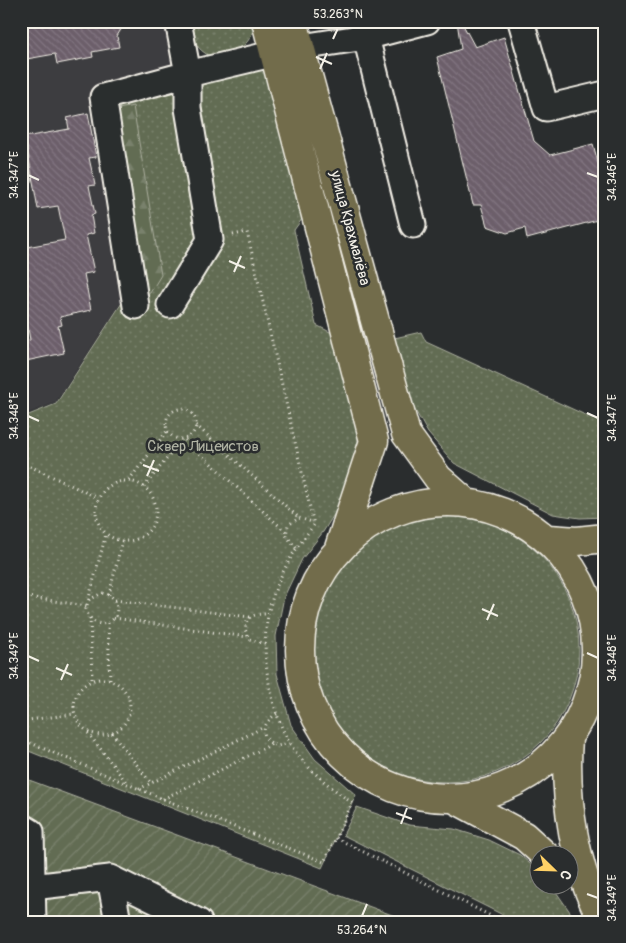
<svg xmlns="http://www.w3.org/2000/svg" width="626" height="943" font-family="Pangolin,sans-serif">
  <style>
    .built { fill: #3e3c40 }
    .grass { fill: url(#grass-dots); stroke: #abae9e }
    .forest { fill: url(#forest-firs); stroke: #abae9e }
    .garden { fill: url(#garden-furrows); stroke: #abae9e }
    .building { fill: url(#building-back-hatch); stroke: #f4f1e8 }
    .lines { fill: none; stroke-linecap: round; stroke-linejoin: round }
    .minor-casing { stroke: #f4f1e8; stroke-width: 29 }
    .major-casing { stroke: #f4f1e8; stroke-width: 31 }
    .path { stroke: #f4f1e8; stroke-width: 3; stroke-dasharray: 1 4; stroke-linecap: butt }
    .minor { stroke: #2a2d2e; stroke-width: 25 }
    .major { stroke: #726c4b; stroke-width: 28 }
    .ticks { fill: none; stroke: #f4f1e8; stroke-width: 2 }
    .labels { text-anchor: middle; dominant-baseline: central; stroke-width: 5; stroke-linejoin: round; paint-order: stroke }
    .street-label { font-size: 15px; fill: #f4f1e8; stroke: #2a2d2e }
    .park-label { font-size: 15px; fill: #b2b5a5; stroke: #2a2d2e }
    .neatline { fill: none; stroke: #f4f1e8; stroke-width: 2 }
    .ticks-label { font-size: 12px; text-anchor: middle; fill: #f4f1e8 }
  </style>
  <defs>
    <pattern id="grass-dots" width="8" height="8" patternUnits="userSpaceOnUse" patternTransform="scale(1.25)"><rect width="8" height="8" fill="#626c53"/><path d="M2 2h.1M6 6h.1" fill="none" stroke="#79816c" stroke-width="1.8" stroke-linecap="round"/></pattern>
    <pattern id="forest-firs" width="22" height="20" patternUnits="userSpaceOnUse" patternTransform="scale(1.25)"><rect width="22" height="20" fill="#626c53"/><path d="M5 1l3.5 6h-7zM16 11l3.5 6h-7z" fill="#79816c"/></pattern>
    <pattern id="garden-furrows" width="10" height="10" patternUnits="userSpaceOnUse" patternTransform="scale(1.25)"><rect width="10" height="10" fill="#626c53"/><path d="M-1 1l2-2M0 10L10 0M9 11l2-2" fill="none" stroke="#79816c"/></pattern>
    <pattern id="building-back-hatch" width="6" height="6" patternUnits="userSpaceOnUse" patternTransform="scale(1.25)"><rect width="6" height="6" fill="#6c5e6b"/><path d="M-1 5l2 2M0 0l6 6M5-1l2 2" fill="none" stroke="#827680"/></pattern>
  </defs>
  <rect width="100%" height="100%" fill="#2a2d2e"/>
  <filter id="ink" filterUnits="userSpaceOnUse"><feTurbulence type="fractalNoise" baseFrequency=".02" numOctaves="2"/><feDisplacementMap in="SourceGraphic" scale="10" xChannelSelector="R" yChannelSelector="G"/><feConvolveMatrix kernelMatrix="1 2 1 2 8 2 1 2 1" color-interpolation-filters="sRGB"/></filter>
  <g filter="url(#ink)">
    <path class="built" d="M 21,21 L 185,21 L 195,63 L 93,88 L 126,295 L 55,403 L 21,416 Z"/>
    <path class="grass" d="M 190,21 L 256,21 L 256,22 C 248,50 239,50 212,57 C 195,49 193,40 190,21 Z
      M 264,49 L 305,215 L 294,230 L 316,325 L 338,336 L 358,425 L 358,451 L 338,508 L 323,532 L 302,559 L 284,597 L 276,636 L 277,674 L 291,725 L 315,759 L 356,795 L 322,868 L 21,748 L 21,418 L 56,404 L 127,295 L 96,90 Z
      M 421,332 L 426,342 L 605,424 L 605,517 L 580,518 L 553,514 L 454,463 L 428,433 L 408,398 L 390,339 Z
      M313 649a133 133 0 1 1 266 0a133 133 0 1 1-266 0Z
      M 357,807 L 409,825 L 454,829 L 489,840 L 520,855 L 538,871 L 538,886 L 552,886 L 577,922 L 517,922 L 343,835 Z"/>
    <path class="forest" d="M 133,106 L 161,275 L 150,293 L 144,294 L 114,110 Z"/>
    <path class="garden" d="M 21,777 L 411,922 L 21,922 Z"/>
    <path class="building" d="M 21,21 L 126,21 L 117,36 L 119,47 L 92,52 L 93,57 L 57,64 L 55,54 L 21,60 Z
      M 457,21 L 461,21 L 475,47 L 504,37 L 534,141 L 550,155 L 593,144 L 605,188 L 605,218 L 527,239 L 525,228 L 507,233 L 487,226 L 481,205 L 473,205 L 437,57 L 461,49 Z
      M 88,113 L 96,157 L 89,158 L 95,185 L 89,186 L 95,214 L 91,215 L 94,233 L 86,235 L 94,272 L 84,274 L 91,310 L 60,317 L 62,325 L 58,326 L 64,353 L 21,362 L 21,342 L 30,340 L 24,306 L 21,306 L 21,248 L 65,240 L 58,206 L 38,209 L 25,137 L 69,129 L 67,118 Z"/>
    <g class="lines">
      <g class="minor-casing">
        <path id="minor" d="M 178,21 L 188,74 L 301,47 L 366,37 L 427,21
          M 362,21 L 413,225
          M 521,21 L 546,108 L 605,94
          M 136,306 L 103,97 L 188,74 L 188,108 L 210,240 L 170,305
          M 21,826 L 31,832 L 33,922
          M 110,878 L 118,922
          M 32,887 L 110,878 L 199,922"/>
      </g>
      <g class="major-casing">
        <path id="major" d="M 266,21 L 374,441 L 339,548
          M 293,21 L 406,434 L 438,478 L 464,501
          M300 650a148 148 0 1 1 296 0a148 148 0 1 1-296 0Z
          M 549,539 L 577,541 L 605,538
          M 568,738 C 564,797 574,871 604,922
          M 455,799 L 524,836 L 546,856"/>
      </g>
      <path class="path" d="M 233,235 L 247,232 L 314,525 C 273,576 256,624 270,688 C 274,707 280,726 289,742 C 304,767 329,786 352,803 L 336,838 L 503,922
        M166 424a15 15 0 1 1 30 0a15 15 0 1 1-30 0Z
        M 196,425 L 299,518
        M 185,440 L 286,532
        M 21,462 L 98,498
        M 129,480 L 167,431
        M96 511a30 30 0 1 1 60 0a30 30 0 1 1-60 0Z
        M 144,487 L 182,440
        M 296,548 L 286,535 L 288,525 L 299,518 L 312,522
        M 109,595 L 122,541
        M 21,596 L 87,606
        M 89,600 L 102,593 C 114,595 119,603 116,616 C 106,629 90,625 86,609 L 106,534
        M 115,600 L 250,617
        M 90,618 L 92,680
        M 114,618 L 247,637
        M 108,623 L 110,680
        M 265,644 L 249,639 L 245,629 C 246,615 255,614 267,614
        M74 707a28 28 0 1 1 56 0a28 28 0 1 1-56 0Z
        M 277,714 C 262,722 258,739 277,746 L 290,743
        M 21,721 L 74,714
        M 88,733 L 127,783
        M 112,733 L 151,783
        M 21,739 L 163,799 L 324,862 L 336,838
        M 139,789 L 264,727
        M 163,799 L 272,744"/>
      <use href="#minor" class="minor"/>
      <use href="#major" class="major"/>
    </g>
  </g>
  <path class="ticks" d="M 333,39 L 338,28M 316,57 L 332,64M 320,69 L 327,53M 587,173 L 598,177M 28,175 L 39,180M 229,261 L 245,268M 234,272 L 241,256M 587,413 L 598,418M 28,416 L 39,421M 143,465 L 159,471M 147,476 L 154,460M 482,609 L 498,616M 487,620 L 494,604M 587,653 L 598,658M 28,656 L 39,661M 56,668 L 72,675M 61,680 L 68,664M 396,813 L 412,819M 401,824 L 407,808M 587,894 L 598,898M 362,916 L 367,904"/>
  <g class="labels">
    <g class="street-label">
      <text transform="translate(350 228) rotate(75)">улица Крахмалёва</text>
    </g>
    <g class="park-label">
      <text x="203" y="446">Сквер Лицеистов</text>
    </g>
  </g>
  <rect width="626" height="943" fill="none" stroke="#2a2d2e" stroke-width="55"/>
  <g transform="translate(554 870) rotate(113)"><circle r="24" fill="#2a2d2e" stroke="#7b7b78"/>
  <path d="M0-4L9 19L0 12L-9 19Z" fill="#ffd166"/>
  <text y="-8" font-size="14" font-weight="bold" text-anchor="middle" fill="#f4f1e8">С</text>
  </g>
  <rect x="28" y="28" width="570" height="888" class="neatline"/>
  <g class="ticks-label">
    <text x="338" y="18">53.263°N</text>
    <text transform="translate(14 175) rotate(-90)" y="4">34.347°E</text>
    <text transform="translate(612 177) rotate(-90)" y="4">34.346°E</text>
    <text transform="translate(14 416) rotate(-90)" y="4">34.348°E</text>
    <text transform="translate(612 418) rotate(-90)" y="4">34.347°E</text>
    <text transform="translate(14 656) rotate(-90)" y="4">34.349°E</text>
    <text transform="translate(612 658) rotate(-90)" y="4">34.348°E</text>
    <text transform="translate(612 898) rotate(-90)" y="4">34.349°E</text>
    <text x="362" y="934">53.264°N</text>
  </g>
</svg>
